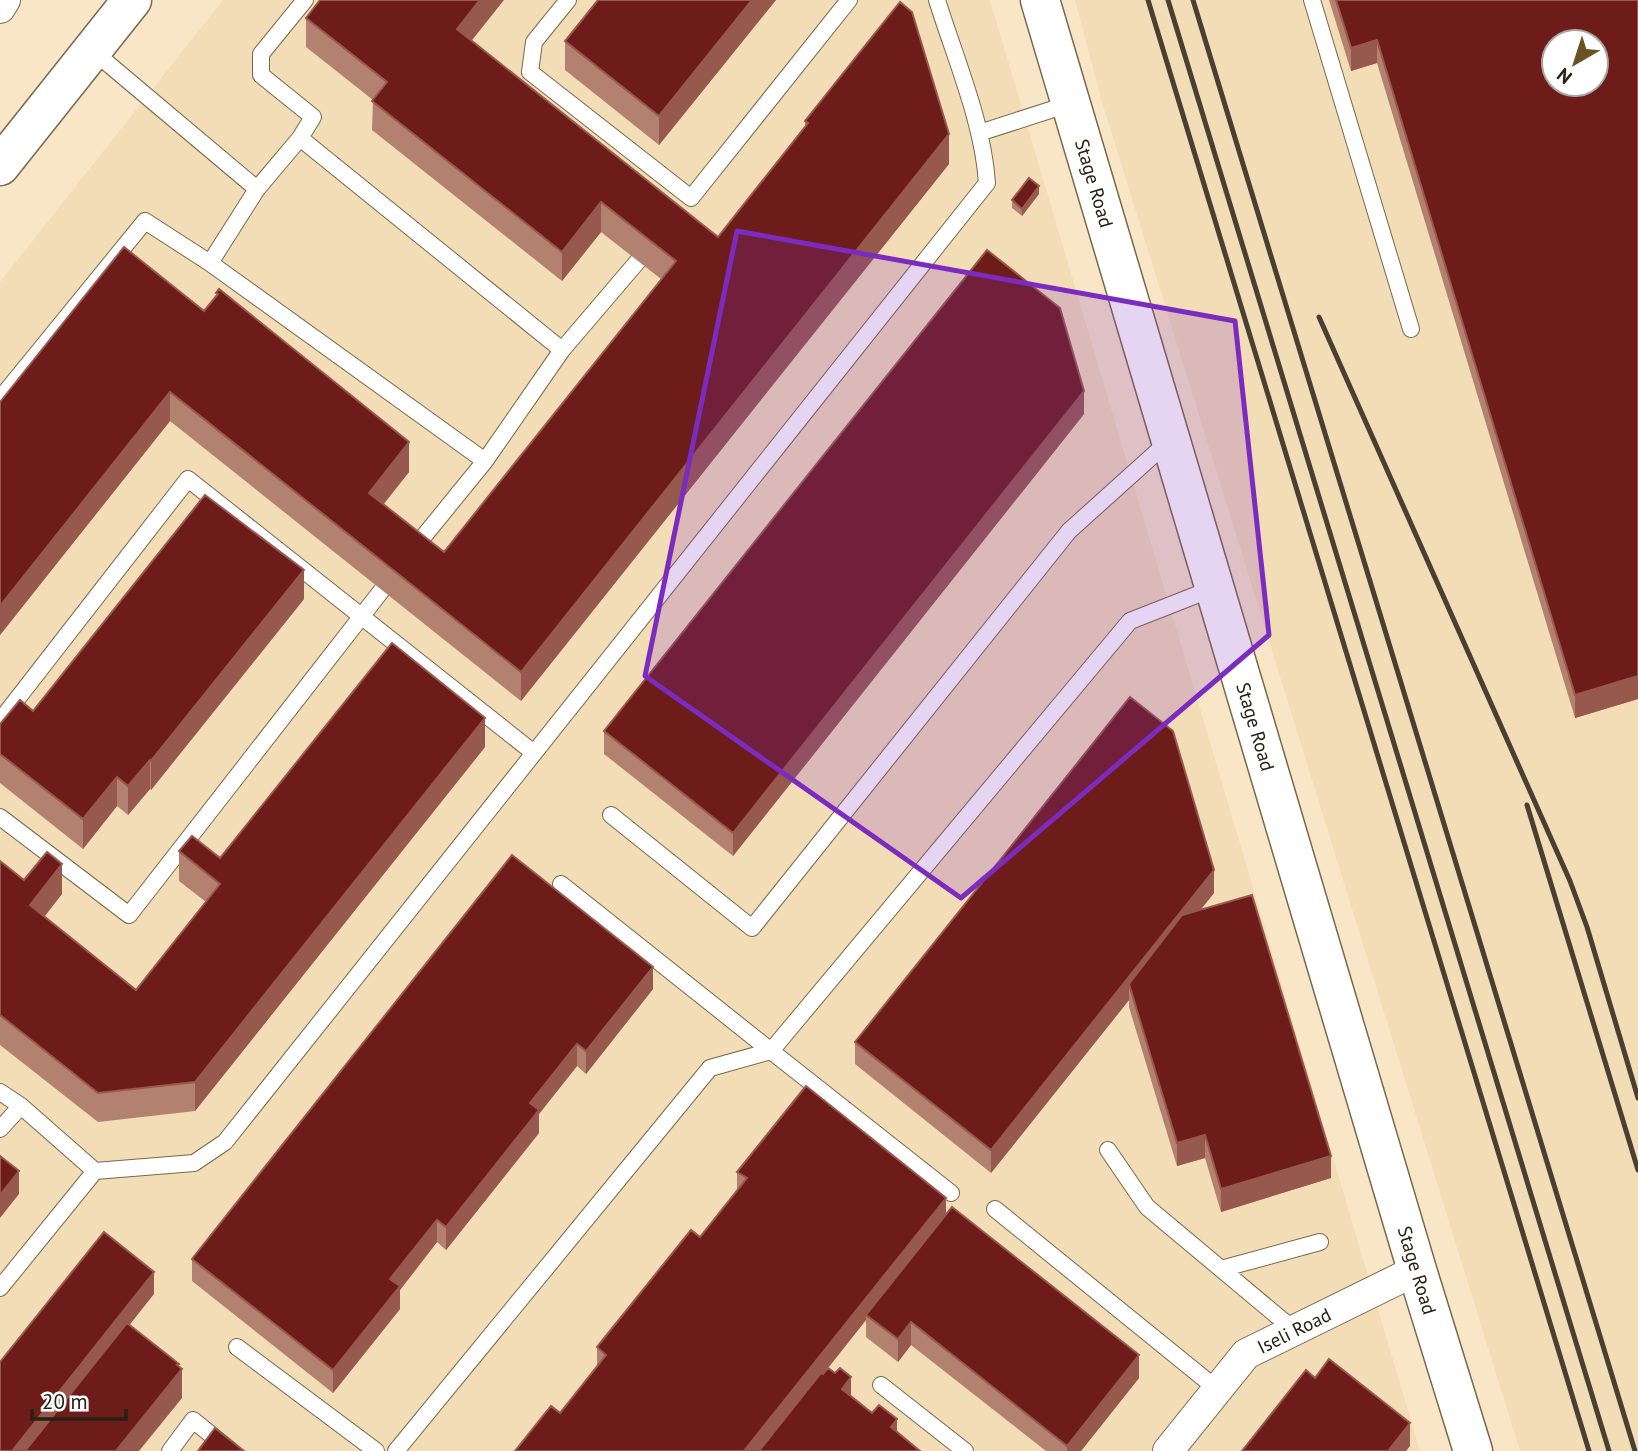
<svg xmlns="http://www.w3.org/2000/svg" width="1638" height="1451" font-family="'PT Sans',sans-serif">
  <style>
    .built { fill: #f3ddb7; fill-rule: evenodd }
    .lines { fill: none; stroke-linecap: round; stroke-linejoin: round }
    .lane-casing { stroke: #78684c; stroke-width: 18 }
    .street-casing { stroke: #78684c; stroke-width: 32 }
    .secondary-casing { stroke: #78684c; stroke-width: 41 }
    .lane { stroke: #fff; stroke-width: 16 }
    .street { stroke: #fff; stroke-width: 30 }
    .secondary { stroke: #fff; stroke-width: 38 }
    .rail { stroke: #494032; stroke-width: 5 }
    .wall { fill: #b38170 }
    .shaded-wall { fill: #97594e }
    .building { fill: #6e1c1a; stroke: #97594e; stroke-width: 2; fill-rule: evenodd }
    .marked { fill: #7b2cbf; fill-opacity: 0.2; stroke: #7b2cbf; stroke-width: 5; stroke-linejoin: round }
    .labels { text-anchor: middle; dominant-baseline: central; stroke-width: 7; stroke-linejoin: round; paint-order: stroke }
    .street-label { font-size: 19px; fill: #272015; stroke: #fff }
  </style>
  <rect width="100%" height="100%" fill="#f8e6c7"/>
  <path class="built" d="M 223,0 L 990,0 L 1420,1451 L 0,1451 L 0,282 Z
    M 1075,0 L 1638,0 L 1638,1451 L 1520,1451 L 1102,102 ZM 1554,42 L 1596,42 L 1596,84 L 1554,84 Z"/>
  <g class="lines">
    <g class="lane-casing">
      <path id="lane" d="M 568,0 L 534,42 L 530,72 L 691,198 L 849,0
        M 1312,0 L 1411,329
        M 979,133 L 1069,104
        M 257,189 L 300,138 L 313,117 L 261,75 L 261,54 L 305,0
        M 210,263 L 485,461 L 562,350 L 300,138
        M 562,350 L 638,261
        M 0,399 L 145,221 L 210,263 L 257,189 L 93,51
        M 411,552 L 485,461
        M 0,721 L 188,479 L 534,753
        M 611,815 L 752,928 L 1069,531 L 1169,441
        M 0,817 L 129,915 L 382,590
        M 561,884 L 771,1051 L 1130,621 L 1214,588
        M 0,1092 L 21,1106 L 95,1171 L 194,1163 L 225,1142 L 987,183 C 983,122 955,58 937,0
        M 0,1129 L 21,1106
        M 1108,1150 L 1147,1207 L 1294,1330
        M 995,1209 L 1217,1389
        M 1221,1269 L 1320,1242
        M 0,1288 L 95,1171
        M 237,1347 L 376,1451
        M 881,1385 L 965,1451
        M 170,1451 L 193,1420 L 231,1451
        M 396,1451 L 710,1068 L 771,1051 L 951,1193"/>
    </g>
    <g class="street-casing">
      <g id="street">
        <path d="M 0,8 L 5,0"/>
        <path id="s1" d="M 1168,1451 L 1246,1354 L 1417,1270"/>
      </g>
    </g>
    <g class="secondary-casing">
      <g id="secondary">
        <path id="s2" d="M 1040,0 L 1417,1270 L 1473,1451"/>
        <path d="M 0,166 L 132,0"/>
      </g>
    </g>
    <use href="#lane" class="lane"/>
    <use href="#street" class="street"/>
    <use href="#secondary" class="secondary"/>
    <path class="rail" d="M 1148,0 L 1589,1451
      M 1168,0 L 1609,1451
      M 1193,0 L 1635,1451
      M 1319,317 L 1570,881 L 1587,927 L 1638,1098
      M 1527,805 L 1638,1170"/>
  </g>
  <path class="wall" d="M 776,0 L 659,145 L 565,70 L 565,41 Z
    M 1329,0 L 1638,0 L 1638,699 L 1575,718 L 1377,63 L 1351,71 Z
    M 306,18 L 471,41 L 718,237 L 805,127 L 805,121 L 949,164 L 521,701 L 170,421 L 0,635 L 0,402 L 204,311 L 216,297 L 216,293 L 409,472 L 384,504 L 444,552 L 661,279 L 601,232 L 562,281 L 372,130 L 373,100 L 306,47 Z
    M 1039,194 L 1022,216 L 1012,208 L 1012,200 Z
    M 1084,414 L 733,856 L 604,754 L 604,731 Z
    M 304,599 L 151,790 L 150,789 L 128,815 L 117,806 L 83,849 L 0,783 L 0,724 Z
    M 485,747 L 195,1111 L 98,1122 L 0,1045 L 0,861 L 24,880 L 62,894 L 44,917 L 136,990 L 206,902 L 179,881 L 179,851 L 220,858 Z
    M 1214,893 L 1201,909 L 1331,1178 L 1221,1212 L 1205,1158 L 1177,1166 L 1129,1007 L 1129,1000 L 991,1173 L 855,1064 L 855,1042 Z
    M 653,989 L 586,1074 L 577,1066 L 539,1114 L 539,1133 L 446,1250 L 437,1242 L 400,1290 L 400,1309 L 333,1393 L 192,1281 L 192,1259 Z
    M 737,1172 L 946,1214 L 1139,1378 L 1081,1451 L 1046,1451 L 911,1345 L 898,1362 L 866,1337 L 866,1320 L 828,1368 L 851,1397 L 897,1432 L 560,1413 L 597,1366 L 597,1347 L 700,1237 L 737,1190 Z"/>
  <path class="shaded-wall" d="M 480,0 L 504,0 L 457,59 L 457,29 Z
    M 752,0 L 776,0 L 659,145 L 659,116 Z
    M 1377,40 L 1377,63 L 1351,71 L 1351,48 Z
    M 949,134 L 949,164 L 521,701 L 521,672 Z
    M 1039,186 L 1039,194 L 1022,216 L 1022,209 Z
    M 601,202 L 601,232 L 562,281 L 562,252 Z
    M 1084,391 L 1084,414 L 733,856 L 733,833 Z
    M 170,392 L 170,421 L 0,635 L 0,606 Z
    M 409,442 L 409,472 L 369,522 L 369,493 Z
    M 304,570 L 304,599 L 151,790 L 151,761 Z
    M 1638,676 L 1638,699 L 1575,718 L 1575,695 Z
    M 485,718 L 485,747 L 195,1111 L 195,1082 Z
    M 150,760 L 150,789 L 128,815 L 128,786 Z
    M 117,777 L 117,806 L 83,849 L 83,819 Z
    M 62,864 L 62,894 L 30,935 L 30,905 Z
    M 1214,870 L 1214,893 L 1132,996 L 1129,984 L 1129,1000 L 991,1173 L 991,1150 Z
    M 653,967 L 653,989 L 586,1074 L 586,1051 Z
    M 577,1044 L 577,1066 L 539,1114 L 539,1133 L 446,1250 L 446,1227 L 530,1103 Z
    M 1205,1135 L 1205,1158 L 1177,1166 L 1177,1143 Z
    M 1331,1156 L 1331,1178 L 1221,1212 L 1221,1189 Z
    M 19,1171 L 19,1194 L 0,1218 L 0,1195 Z
    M 946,1198 L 946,1220 L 866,1315 L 866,1320 L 762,1451 L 744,1451 Z
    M 437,1220 L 437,1242 L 400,1290 L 400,1309 L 333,1393 L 333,1370 L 390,1279 Z
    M 154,1272 L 154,1294 L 30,1451 L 12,1451 Z
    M 911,1322 L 911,1345 L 898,1362 L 898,1339 Z
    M 1139,1355 L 1139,1378 L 1081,1451 L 1067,1451 L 1067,1446 Z
    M 179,1364 L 179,1373 L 182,1369 L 182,1398 L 139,1451 L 116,1451 Z
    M 851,1377 L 851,1400 L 842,1389 Z
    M 897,1419 L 897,1442 L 891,1427 Z
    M 1410,1423 L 1410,1446 L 1406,1451 L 1388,1451 Z"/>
  <path class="building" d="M 320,0 L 480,0 L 457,29 L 718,237 L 808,123 L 805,121 L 900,2 L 912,12 L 949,134 L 521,672 L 170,392 L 0,606 L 0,402 L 124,247 L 204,311 L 218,294 L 216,293 L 219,289 L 409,442 L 369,493 L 444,552 L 676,261 L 601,202 L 562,252 L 372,101 L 387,82 L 306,18 Z
    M 598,0 L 752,0 L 659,116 L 565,41 Z
    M 1336,0 L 1638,0 L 1638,676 L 1575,695 L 1377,40 L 1351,48 ZM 1554,42 L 1596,42 L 1596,84 L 1554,84 Z
    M 1029,178 L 1039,186 L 1022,209 L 1012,200 Z
    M 987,250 L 1060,308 L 1084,391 L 733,833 L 604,731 Z
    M 205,495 L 304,570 L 151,761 L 150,760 L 128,786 L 117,777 L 83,819 L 0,754 L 0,724 L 20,700 L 33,711 Z
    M 392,643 L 485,718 L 195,1082 L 98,1093 L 0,1015 L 0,861 L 24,880 L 47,852 L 62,864 L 30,905 L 136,990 L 220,884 L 179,851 L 192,836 L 220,858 Z
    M 1130,697 L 1173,731 L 1214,870 L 991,1150 L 855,1042 Z
    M 512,855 L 653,967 L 586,1051 L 577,1044 L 530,1103 L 539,1110 L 446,1227 L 437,1220 L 390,1279 L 400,1286 L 333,1370 L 192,1259 Z
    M 1252,895 L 1331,1156 L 1221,1189 L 1205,1135 L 1177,1143 L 1129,984 L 1182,915 Z
    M 806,1086 L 946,1198 L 744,1451 L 515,1451 L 551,1406 L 560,1413 L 606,1355 L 597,1347 L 691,1230 L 700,1237 L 747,1178 L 737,1172 Z
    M 0,1156 L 19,1171 L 0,1195 Z
    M 952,1207 L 1139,1355 L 1067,1446 L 911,1322 L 898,1339 L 866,1315 Z
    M 104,1232 L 154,1272 L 12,1451 L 0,1451 L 0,1362 Z
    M 127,1323 L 179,1364 L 177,1365 L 182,1369 L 116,1451 L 25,1451 Z
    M 1329,1359 L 1410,1423 L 1388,1451 L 1242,1451 L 1306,1370 L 1315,1378 Z
    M 828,1368 L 835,1373 L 840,1368 L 851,1377 L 842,1389 L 872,1413 L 879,1405 L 897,1419 L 891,1427 L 920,1451 L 759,1451 L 821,1373 L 823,1374 Z
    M 215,1428 L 244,1451 L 198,1451 Z"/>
  <path class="marked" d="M 737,231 L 1235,321 L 1269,635 L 961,898 L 645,676 Z"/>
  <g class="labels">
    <g class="street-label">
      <text stroke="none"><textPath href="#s2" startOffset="191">Stage Road</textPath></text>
      <text stroke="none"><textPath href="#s2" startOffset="758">Stage Road</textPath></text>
      <text stroke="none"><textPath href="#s2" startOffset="1325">Stage Road</textPath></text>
      <text stroke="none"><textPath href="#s1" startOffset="178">Iseli Road</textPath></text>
    </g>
  </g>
  <g transform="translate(1575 63) rotate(219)"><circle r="33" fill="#ffffff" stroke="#a9a6a1" stroke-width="2"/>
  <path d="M0-5L12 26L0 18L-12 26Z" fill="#6c5123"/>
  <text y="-10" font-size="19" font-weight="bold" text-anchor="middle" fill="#272015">N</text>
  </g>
  <path d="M32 1409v10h94v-10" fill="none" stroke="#272015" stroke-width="3.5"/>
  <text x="42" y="1409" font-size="21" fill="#272015" stroke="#ffffff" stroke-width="5" paint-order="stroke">20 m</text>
</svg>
